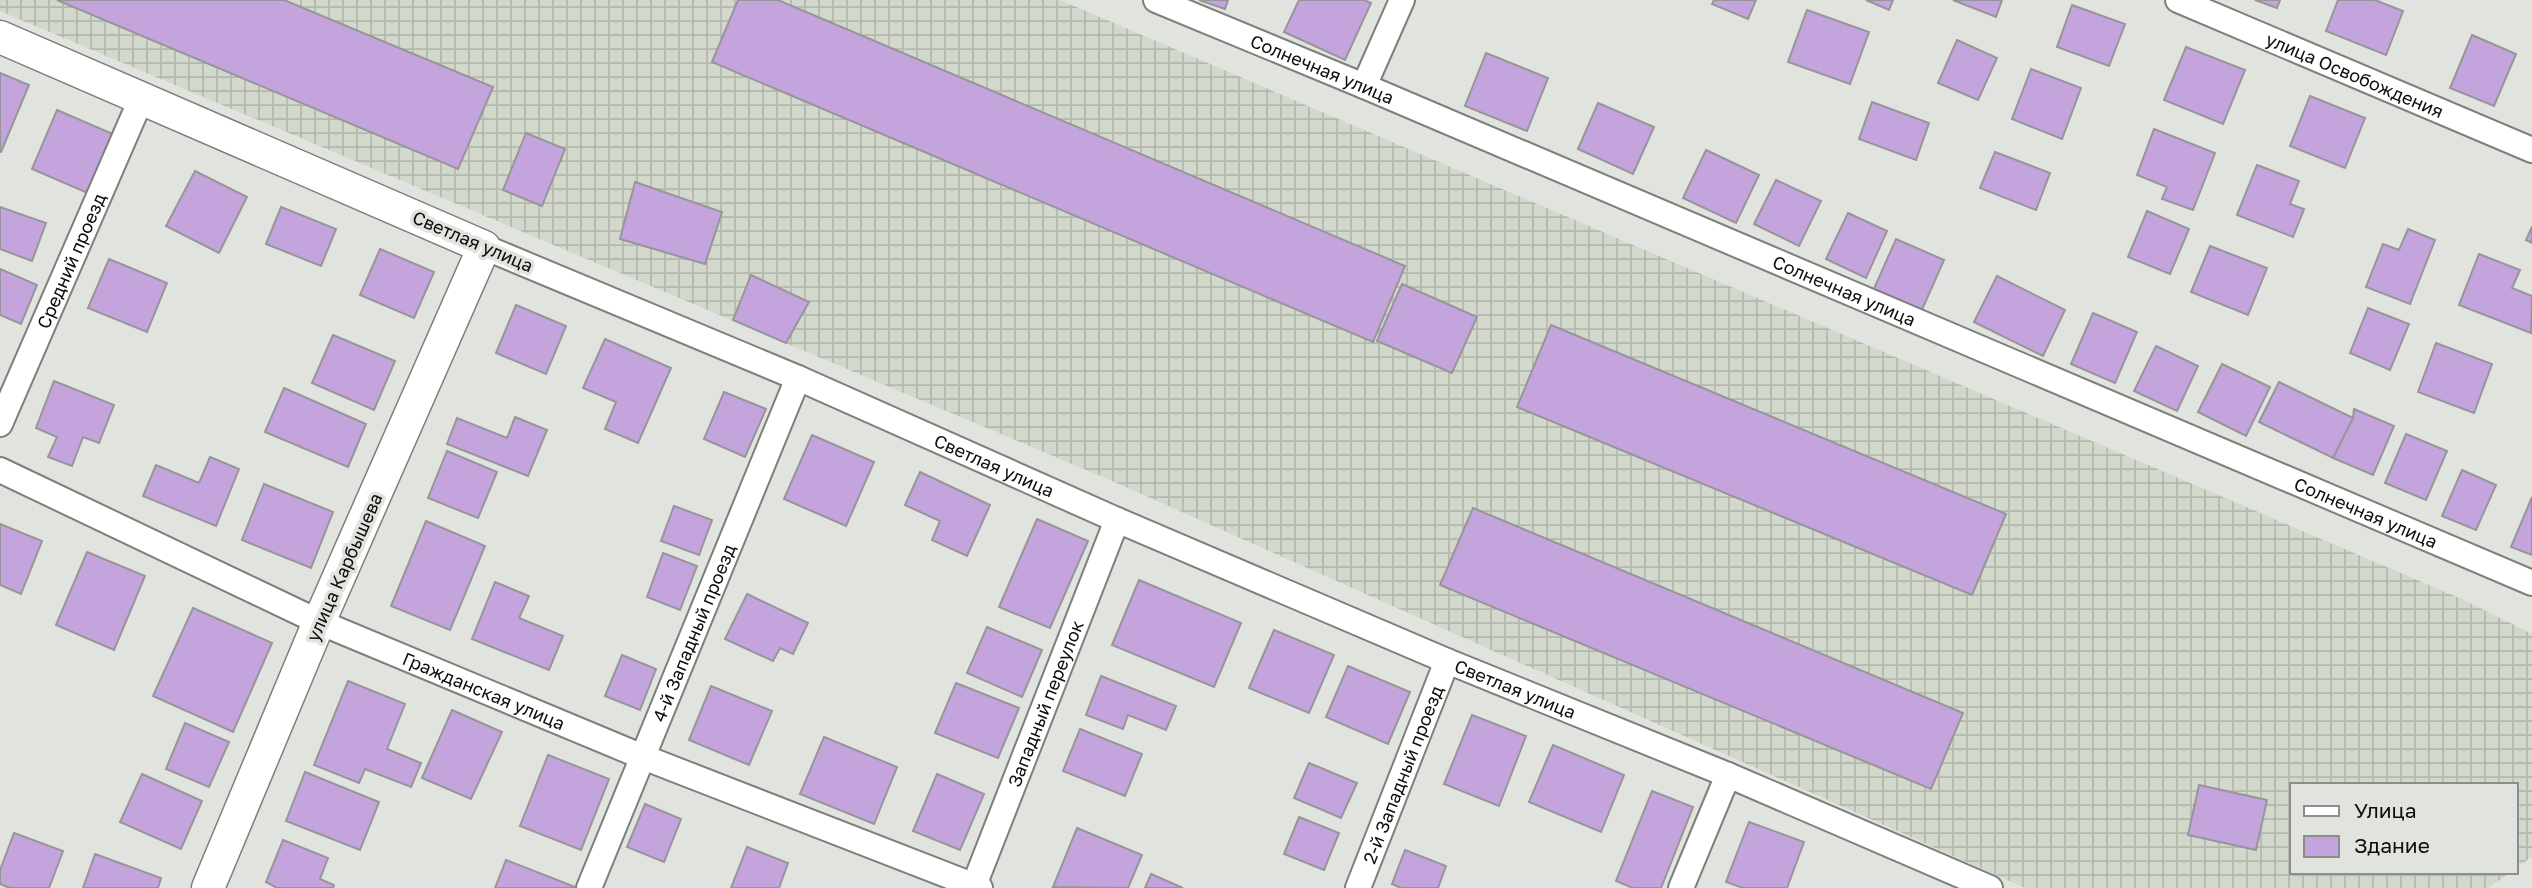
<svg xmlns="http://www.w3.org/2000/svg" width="2532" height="888" font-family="'Golos Text',sans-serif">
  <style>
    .industrial { fill: url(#industrial-grid) }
    .building { fill: #c4a4dd; stroke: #98959a; stroke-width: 2 }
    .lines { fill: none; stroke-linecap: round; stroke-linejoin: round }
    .minor-casing { stroke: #7d7f7b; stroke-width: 28 }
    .tertiary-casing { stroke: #7d7f7b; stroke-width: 35 }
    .minor { stroke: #fff; stroke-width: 24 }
    .tertiary { stroke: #fff; stroke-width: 32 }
    .labels { text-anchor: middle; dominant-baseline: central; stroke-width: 7; stroke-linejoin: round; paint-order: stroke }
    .street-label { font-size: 18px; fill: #0d0e0c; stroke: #e1e3de }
  </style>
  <defs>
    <pattern id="industrial-grid" width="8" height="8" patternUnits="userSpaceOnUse" patternTransform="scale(1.75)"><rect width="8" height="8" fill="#d3d8cc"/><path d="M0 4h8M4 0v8" fill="none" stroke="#b4b8ae"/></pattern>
  </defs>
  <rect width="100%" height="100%" fill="#e1e3de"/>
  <path class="industrial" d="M 0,0 L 1060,0 L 2464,600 L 2532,634 L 2532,857 L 2516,868 L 2516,785 L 2292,785 L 2292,872 L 2511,872 L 2488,888 L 2025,888 L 1117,483 L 0,11 Z"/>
  <path class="building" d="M 57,0 L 284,0 L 493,87 L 458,169 Z
    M 738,0 L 778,0 L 1405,266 L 1373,342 L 712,62 Z
    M 1199,0 L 1228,0 L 1225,9 Z
    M 1299,0 L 1364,0 L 1371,3 L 1345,60 L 1284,32 Z
    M 1714,0 L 1756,0 L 1748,19 L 1712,4 Z
    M 1866,0 L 1893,0 L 1889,10 Z
    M 1953,0 L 2002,0 L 1996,17 Z
    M 2255,0 L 2280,0 L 2277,8 Z
    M 2338,0 L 2375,0 L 2403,11 L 2386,55 L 2326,31 Z
    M 2072,5 L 2125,24 L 2109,66 L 2057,47 Z
    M 1807,10 L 1869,32 L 1850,84 L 1788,62 Z
    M 2472,35 L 2516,54 L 2494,106 L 2450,88 Z
    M 1957,40 L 1997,58 L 1978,100 L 1938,83 Z
    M 2186,47 L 2245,70 L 2223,124 L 2164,100 Z
    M 1486,53 L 1548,78 L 1527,131 L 1465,106 Z
    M 2031,69 L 2081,88 L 2062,139 L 2012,119 Z
    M 0,73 L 29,85 L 1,152 L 0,152 Z
    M 2310,96 L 2365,118 L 2345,168 L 2290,146 Z
    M 1872,102 L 1929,123 L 1916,160 L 1859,139 Z
    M 1598,103 L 1654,127 L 1633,174 L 1578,149 Z
    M 57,110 L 115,135 L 90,194 L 32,169 Z
    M 2154,129 L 2215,153 L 2193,210 L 2162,199 L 2167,187 L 2137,175 Z
    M 526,133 L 565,149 L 542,206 L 503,190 Z
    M 1706,150 L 1759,175 L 1736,223 L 1683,198 Z
    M 1995,152 L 2050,173 L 2036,210 L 1980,188 Z
    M 2257,165 L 2299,181 L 2290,204 L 2304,209 L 2293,237 L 2237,215 Z
    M 195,171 L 247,197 L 219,253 L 166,226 Z
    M 1776,180 L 1821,201 L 1799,246 L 1754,224 Z
    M 635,182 L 722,212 L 705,264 L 620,239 Z
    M 0,207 L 46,223 L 32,261 L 0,249 Z
    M 281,207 L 336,229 L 321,266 L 266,244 Z
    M 2147,211 L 2189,229 L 2170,274 L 2128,257 Z
    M 1848,213 L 1887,231 L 1866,278 L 1826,259 Z
    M 2532,227 L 2532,243 L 2526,240 Z
    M 2408,229 L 2435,240 L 2410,304 L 2366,287 L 2383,244 L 2399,250 Z
    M 1896,239 L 1944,260 L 1921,312 L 1873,291 Z
    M 2210,246 L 2267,268 L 2248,315 L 2191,292 Z
    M 380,249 L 434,272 L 414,318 L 360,295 Z
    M 2479,254 L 2520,270 L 2512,288 L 2532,296 L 2531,333 L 2459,305 Z
    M 109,259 L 167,283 L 147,332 L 88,308 Z
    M 0,269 L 37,285 L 21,324 L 0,315 Z
    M 751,275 L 809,302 L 786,343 L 733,320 Z
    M 1997,276 L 2065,310 L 2043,356 L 1974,322 Z
    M 1402,284 L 1477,317 L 1452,373 L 1377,341 Z
    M 516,305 L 566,326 L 546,374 L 496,353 Z
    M 2368,308 L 2409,324 L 2390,370 L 2350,353 Z
    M 2093,313 L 2137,332 L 2115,383 L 2071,364 Z
    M 1551,325 L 2006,514 L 1972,595 L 1517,407 Z
    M 333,335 L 395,361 L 374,410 L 312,383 Z
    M 605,339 L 671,368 L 638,443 L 605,429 L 616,402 L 583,388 Z
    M 2436,343 L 2492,364 L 2474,413 L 2418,392 Z
    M 2156,346 L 2198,366 L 2177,411 L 2134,391 Z
    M 2222,364 L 2270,387 L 2246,436 L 2198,412 Z
    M 54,381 L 114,405 L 99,443 L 83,437 L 72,466 L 48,457 L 57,437 L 36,428 Z
    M 2279,382 L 2353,418 L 2333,458 L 2259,422 Z
    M 284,388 L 366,424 L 348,467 L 265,432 Z
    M 724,392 L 766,409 L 745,457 L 704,439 Z
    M 2354,409 L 2394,426 L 2373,475 L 2333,458 L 2353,418 Z
    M 515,417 L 547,430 L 528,476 L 447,444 L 457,418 L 507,438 Z
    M 2406,434 L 2447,451 L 2426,500 L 2385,483 Z
    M 812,435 L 874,462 L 846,526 L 784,499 Z
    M 447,451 L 497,472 L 478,518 L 428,498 Z
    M 210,457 L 239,469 L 216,526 L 143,496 L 156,465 L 199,483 Z
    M 2462,470 L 2496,485 L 2476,530 L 2442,516 Z
    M 920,472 L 990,505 L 967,556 L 932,540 L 940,521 L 905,505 Z
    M 264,484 L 333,512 L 311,568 L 242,540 Z
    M 2532,497 L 2532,555 L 2511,547 Z
    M 674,506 L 712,520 L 699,555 L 661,541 Z
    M 1473,508 L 1963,713 L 1931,789 L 1440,585 Z
    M 1037,519 L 1088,541 L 1050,628 L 999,607 Z
    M 426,521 L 485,546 L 450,630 L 391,606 Z
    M 0,524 L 42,541 L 21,594 L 0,585 Z
    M 87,552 L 145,576 L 114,650 L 56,625 Z
    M 663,553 L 697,566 L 680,610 L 647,597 Z
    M 1139,580 L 1241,623 L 1214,687 L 1112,645 Z
    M 495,582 L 529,596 L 519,618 L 563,636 L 549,670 L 472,639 Z
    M 747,594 L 808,623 L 793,654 L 780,648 L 773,661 L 725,639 Z
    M 193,608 L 272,643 L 233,732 L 153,696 Z
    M 987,627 L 1042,650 L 1022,697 L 967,673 Z
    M 1274,630 L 1334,655 L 1309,713 L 1249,688 Z
    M 622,655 L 656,669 L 640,710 L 605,696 Z
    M 1348,666 L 1410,692 L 1388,744 L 1326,717 Z
    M 1101,676 L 1176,706 L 1166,730 L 1128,715 L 1123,729 L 1086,715 Z
    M 348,681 L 405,704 L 387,749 L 421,763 L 411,787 L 365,769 L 359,783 L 314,765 Z
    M 956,683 L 1019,708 L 998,758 L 935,733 Z
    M 711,686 L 772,711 L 749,765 L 689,740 Z
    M 452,710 L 502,732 L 471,799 L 422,778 Z
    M 1472,715 L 1526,736 L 1499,806 L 1444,784 Z
    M 185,723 L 229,742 L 209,787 L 166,769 Z
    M 1080,729 L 1142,754 L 1125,796 L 1063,771 Z
    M 824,737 L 897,767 L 874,824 L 800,794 Z
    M 1553,745 L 1624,775 L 1601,832 L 1529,802 Z
    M 548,755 L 609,779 L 581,850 L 520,826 Z
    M 1309,763 L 1357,783 L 1341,818 L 1294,798 Z
    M 305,772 L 379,802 L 360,850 L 286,821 Z
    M 142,774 L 202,801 L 181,849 L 120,822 Z
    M 937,774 L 984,794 L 960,850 L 913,831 Z
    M 2199,785 L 2267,800 L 2256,850 L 2188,835 Z
    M 1652,791 L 1693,807 L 1661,888 L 1633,888 L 1616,881 Z
    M 645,804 L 681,819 L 664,862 L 627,847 Z
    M 1299,817 L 1339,833 L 1324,870 L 1284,854 Z
    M 1749,822 L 1804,842 L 1787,888 L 1743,888 L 1726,882 Z
    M 1077,828 L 1142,855 L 1128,888 L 1053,887 Z
    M 14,833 L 63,851 L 49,888 L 10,888 L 0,884 L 0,870 Z
    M 283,840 L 328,858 L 320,879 L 334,885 L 333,888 L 277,888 L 266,882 Z
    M 747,847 L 788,863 L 779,888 L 731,888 Z
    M 1405,850 L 1446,866 L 1438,888 L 1401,888 L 1392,884 Z
    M 95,854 L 161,878 L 158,888 L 83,888 Z
    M 506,860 L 575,887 L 575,888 L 495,888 Z
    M 1151,874 L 1183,888 L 1145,888 Z"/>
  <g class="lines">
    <g class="minor-casing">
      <g id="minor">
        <path id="s1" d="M 1156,0 L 1364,86 L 2532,583"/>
        <path id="s2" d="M 2178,0 L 2532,150"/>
        <path d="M 1364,86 L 1402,0"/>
        <path id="s3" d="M 484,247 L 798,378 L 1117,520 L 1447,661 L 1728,775 L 1990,888"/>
        <path id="s4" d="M 0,424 L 142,97"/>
        <path id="s5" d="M 0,470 L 319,622 L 643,757 L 980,888"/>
        <path id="s6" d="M 589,888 L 798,378"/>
        <path id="s7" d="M 973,888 L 1117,520"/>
        <path id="s8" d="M 1358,888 L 1447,661"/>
        <path d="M 1681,888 L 1728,775"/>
      </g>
    </g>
    <g class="tertiary-casing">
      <path id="tertiary" d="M 0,37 L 484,247 L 319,622 L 208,888"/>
    </g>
    <use href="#minor" class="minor"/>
    <use href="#tertiary" class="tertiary"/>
  </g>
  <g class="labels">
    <g class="street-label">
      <text stroke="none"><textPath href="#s1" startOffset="180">Солнечная улица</textPath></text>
      <text stroke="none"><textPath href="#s2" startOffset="192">улица Освобождения</textPath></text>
      <text transform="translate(473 241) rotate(23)">Светлая улица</text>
      <text stroke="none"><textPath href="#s4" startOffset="178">Средний проезд</textPath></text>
      <text stroke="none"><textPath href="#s1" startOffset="747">Солнечная улица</textPath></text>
      <text stroke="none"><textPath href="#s3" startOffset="555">Светлая улица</textPath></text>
      <text stroke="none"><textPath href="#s1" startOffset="1314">Солнечная улица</textPath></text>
      <text transform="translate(344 567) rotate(-66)">улица Карбышева</text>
      <text stroke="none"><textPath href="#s6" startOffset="276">4-й Западный проезд</textPath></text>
      <text stroke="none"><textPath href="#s3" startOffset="1122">Светлая улица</textPath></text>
      <text stroke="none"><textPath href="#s5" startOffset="532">Гражданская улица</textPath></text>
      <text stroke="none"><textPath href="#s7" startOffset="198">Западный переулок</textPath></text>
      <text stroke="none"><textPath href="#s8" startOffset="122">2-й Западный проезд</textPath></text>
    </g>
  </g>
  <rect x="2290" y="783" width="228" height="91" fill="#e1e3de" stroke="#8c8e8a" stroke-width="2"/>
  <rect x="2304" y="806" width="35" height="10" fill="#ffffff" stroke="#8c8e8a" stroke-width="2"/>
  <text x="2354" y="818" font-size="21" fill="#0d0e0c">Улица</text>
  <rect x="2304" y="836" width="35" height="21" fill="#c4a4dd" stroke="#8c8e8a" stroke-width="2"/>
  <text x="2354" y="853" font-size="21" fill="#0d0e0c">Здание</text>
</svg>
